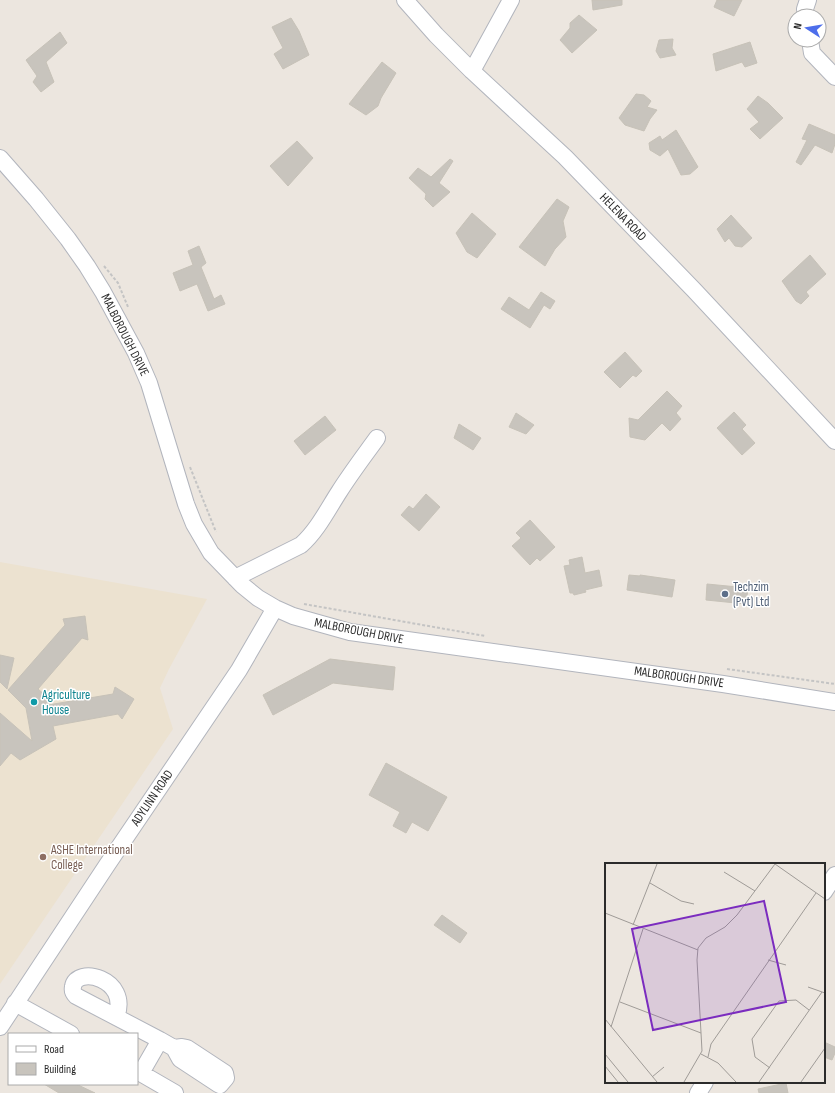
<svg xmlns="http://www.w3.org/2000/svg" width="835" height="1093" font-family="'Sofia Sans Condensed',sans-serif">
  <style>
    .education { fill: #ece2d0 }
    .building { fill: #c8c4bd; stroke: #c7c2b8 }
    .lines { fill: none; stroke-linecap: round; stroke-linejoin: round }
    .minor-casing { stroke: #b2b5bd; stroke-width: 18 }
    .path { stroke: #c4c4c4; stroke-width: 2; stroke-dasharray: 3 2; stroke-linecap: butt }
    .minor { stroke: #fff; stroke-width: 16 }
    .service-dot { fill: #5c6f8a; stroke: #fff; stroke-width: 1.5 }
    .culture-dot { fill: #0f9aa8; stroke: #fff; stroke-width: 1.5 }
    .education-dot { fill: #8d6e63; stroke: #fff; stroke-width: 1.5 }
    .labels { text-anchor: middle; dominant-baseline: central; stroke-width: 3; stroke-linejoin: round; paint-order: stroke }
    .street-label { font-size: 13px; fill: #2b2b2b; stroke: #fff }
    .service-label { font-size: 13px; fill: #4e5e75; stroke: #fff; text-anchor: start }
    .culture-label { font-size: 13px; fill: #0d838f; stroke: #fff; text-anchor: start }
    .education-label { font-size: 13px; fill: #785e54; stroke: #fff; text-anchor: start }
    .inset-road { fill: none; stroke: #9f9b97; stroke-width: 1 }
    .view { fill: #7b2cbf; fill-opacity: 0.15; stroke: #7b2cbf; stroke-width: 2 }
    .inset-edge { fill: none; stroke: #2b2b2b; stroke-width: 2 }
  </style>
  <rect width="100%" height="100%" fill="#ece6df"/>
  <path class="education" d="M 0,562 L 207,599 L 169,669 L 160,688 L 173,729 L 0,984 Z"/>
  <path class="building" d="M 592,0 L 622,0 L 622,5 L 593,10 Z
    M 717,0 L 742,0 L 734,16 L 714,7 Z
    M 579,15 L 597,30 L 572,53 L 560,40 L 570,28 L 570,23 Z
    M 291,18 L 299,31 L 309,55 L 283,69 L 274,54 L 283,48 L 272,27 Z
    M 60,32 L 67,43 L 46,62 L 54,82 L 41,92 L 33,82 L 37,76 L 26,60 Z
    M 673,39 L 672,48 L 676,55 L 660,58 L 656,51 L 659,40 Z
    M 750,42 L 757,63 L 745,67 L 742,62 L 716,71 L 713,54 Z
    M 382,62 L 396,73 L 381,98 L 378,106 L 366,115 L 349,104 Z
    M 636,94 L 644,95 L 651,101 L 647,107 L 657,110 L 650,119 L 644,131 L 625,125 L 619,118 Z
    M 758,96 L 768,103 L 783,118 L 760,139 L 750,129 L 759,122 L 747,109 Z
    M 809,124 L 835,135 L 835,144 L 832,153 L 815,145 L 801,165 L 796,162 L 807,140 L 802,139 Z
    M 676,130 L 698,167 L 690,174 L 681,175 L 668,149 L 660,156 L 650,150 L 649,143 L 660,136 L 662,140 Z
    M 297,141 L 313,158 L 288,186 L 270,166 Z
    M 450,159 L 453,161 L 439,183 L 450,192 L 433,207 L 425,199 L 426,194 L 409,178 L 418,168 L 431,177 Z
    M 557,199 L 569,207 L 563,221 L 566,237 L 555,249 L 545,266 L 519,247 Z
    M 472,213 L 496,234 L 477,258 L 467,252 L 456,233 Z
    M 731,215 L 752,238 L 742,247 L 735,246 L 729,238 L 725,242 L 717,229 Z
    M 199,246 L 206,263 L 201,267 L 214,299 L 221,295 L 225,304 L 208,311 L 197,284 L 180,291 L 173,273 L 193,265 L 188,251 Z
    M 810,255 L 826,274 L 806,292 L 809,296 L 801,304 L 796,301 L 782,281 Z
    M 541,292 L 555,301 L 550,309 L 544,305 L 530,328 L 501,309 L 509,297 L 529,310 Z
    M 625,352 L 642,371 L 636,377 L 633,375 L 620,388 L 604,372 Z
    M 667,391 L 682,406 L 676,413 L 681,419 L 670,431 L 662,423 L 645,440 L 630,437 L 629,418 L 638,420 Z
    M 734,412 L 746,425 L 742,429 L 755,443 L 742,455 L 717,428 Z
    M 516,413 L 534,425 L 526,434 L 509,427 Z
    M 325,416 L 336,430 L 305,455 L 294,441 Z
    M 459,424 L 481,438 L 473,450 L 454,438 Z
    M 426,494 L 440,507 L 419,531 L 401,515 L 409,506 L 413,509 Z
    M 530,520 L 555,547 L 540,561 L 537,558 L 530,565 L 512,546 L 521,538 L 516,533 Z
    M 582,557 L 585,573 L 599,570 L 602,586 L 585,590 L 586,592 L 574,595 L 573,593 L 570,593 L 564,566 L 570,565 L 569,560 Z
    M 629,575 L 640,576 L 640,575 L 675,580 L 672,597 L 627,590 Z
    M 707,584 L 748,588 L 746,604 L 706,600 Z
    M 85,616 L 88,640 L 82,638 L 38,689 L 46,696 L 48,705 L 113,694 L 115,687 L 134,699 L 122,719 L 118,714 L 53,726 L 56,739 L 20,760 L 11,753 L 0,766 L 0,713 L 32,741 L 26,708 L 8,690 L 65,625 L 63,619 Z
    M 0,655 L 14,658 L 7,689 L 0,682 Z
    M 330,659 L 395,667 L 393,690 L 333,683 L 273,715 L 263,695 Z
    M 386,763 L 447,797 L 428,831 L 412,822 L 406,833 L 393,826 L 400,812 L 369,795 Z
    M 442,915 L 467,933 L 460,943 L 434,925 Z
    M 824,1042 L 835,1047 L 835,1053 L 832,1060 L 824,1057 Z
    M 786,1083 L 788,1093 L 759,1093 L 758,1089 Z
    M 44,1084 L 76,1084 L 95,1093 L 59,1093 Z"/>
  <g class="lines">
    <g class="minor-casing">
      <path id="minor" d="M 405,0 L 436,35 L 472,71 L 565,157 L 694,290 L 835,441
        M 806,16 L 805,9 L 808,0
        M 810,40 L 812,53 L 835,77
        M 472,71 L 511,0
        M 0,158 L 36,199 L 68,239 L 87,266 L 103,292 L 136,353 L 149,383 L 186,504 L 194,524 L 211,553 L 242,585 L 258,598 L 275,608 L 293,616 L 350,632 L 723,684 L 835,702
        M 235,578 L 301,545 C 317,531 328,509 339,492 C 351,473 364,456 377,438
        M 824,892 L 835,875
        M 15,1003 L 71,1034
        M 116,1017 C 131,978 75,965 73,987 C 72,991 73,993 76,996 L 160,1040
        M 0,1027 L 107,865 L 239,670 L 275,608
        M 137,1071 L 175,1093
        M 141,1073 L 160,1040 L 174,1048 L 180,1059 L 218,1084 L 220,1085 L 226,1078 L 225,1073 L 187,1048 L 182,1047 L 174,1048
        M 698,1093 L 705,1082"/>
    </g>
    <path class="path" d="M 104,266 L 118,283 L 128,307
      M 190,467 L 216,532
      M 304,604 L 485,636
      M 727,669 L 835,684"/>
    <use href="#minor" class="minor"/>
  </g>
  <circle class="service-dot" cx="725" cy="594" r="4"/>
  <circle class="culture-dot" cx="34" cy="702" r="4"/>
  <circle class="education-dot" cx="43" cy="857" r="4"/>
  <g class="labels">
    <g class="street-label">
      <text transform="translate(623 217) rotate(46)">HELENA ROAD</text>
      <text transform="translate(125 335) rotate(63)">MALBOROUGH DRIVE</text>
      <text transform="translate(359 631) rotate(11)">MALBOROUGH DRIVE</text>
      <text transform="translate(679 677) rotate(8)">MALBOROUGH DRIVE</text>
      <text transform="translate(152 798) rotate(-56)">ADYLINN ROAD</text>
    </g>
    <g class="service-label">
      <text x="733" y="587">Techzim<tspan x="733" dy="15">(Pvt) Ltd</tspan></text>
    </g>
    <g class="culture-label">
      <text x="42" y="695">Agriculture<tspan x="42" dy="15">House</tspan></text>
    </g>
    <g class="education-label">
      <text x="51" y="850">ASHE International<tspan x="51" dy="15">College</tspan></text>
    </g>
  </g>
  <g transform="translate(605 863)">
    <rect width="220" height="220" fill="#ece6df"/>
    <path class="inset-road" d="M 170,1 L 220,36M 119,9 L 150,28M 45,20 L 76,38 L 89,41M 0,50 L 93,87M 28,62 L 52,1M 163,97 L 181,102M 203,124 L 220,130M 15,139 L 96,170M 0,156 L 52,219M 6,164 L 38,66M 0,191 L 23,219M 96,191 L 113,200 L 131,219M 103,194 L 106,181 L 211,30M 0,203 L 13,219M 165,205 L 150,194 L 147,176 L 174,138 L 191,137 L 204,147M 47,214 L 59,204M 79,219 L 97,188 L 92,97 L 93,85 L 101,75 L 120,64 L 132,52 L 170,1M 154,219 L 217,129M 196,219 L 220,185"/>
    <path class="view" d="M 159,38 L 181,139 L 48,167 L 27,66 Z"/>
    <rect width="220" height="220" class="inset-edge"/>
  </g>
  <rect x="8" y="1033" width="130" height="52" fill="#ffffff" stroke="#aaaaaa"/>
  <rect x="16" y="1046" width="20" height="6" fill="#ffffff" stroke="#aaaaaa"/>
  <text x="44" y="1053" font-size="12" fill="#2b2b2b">Road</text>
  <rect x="16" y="1063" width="20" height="12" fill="#c8c4bd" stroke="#aaaaaa"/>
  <text x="44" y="1073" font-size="12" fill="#2b2b2b">Building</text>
  <g transform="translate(807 28) rotate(282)"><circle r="19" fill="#ffffff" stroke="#aaaaaa"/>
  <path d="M0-3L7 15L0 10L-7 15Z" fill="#4d6eeb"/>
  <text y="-6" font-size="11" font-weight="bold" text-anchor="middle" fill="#2b2b2b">N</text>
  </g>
</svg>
